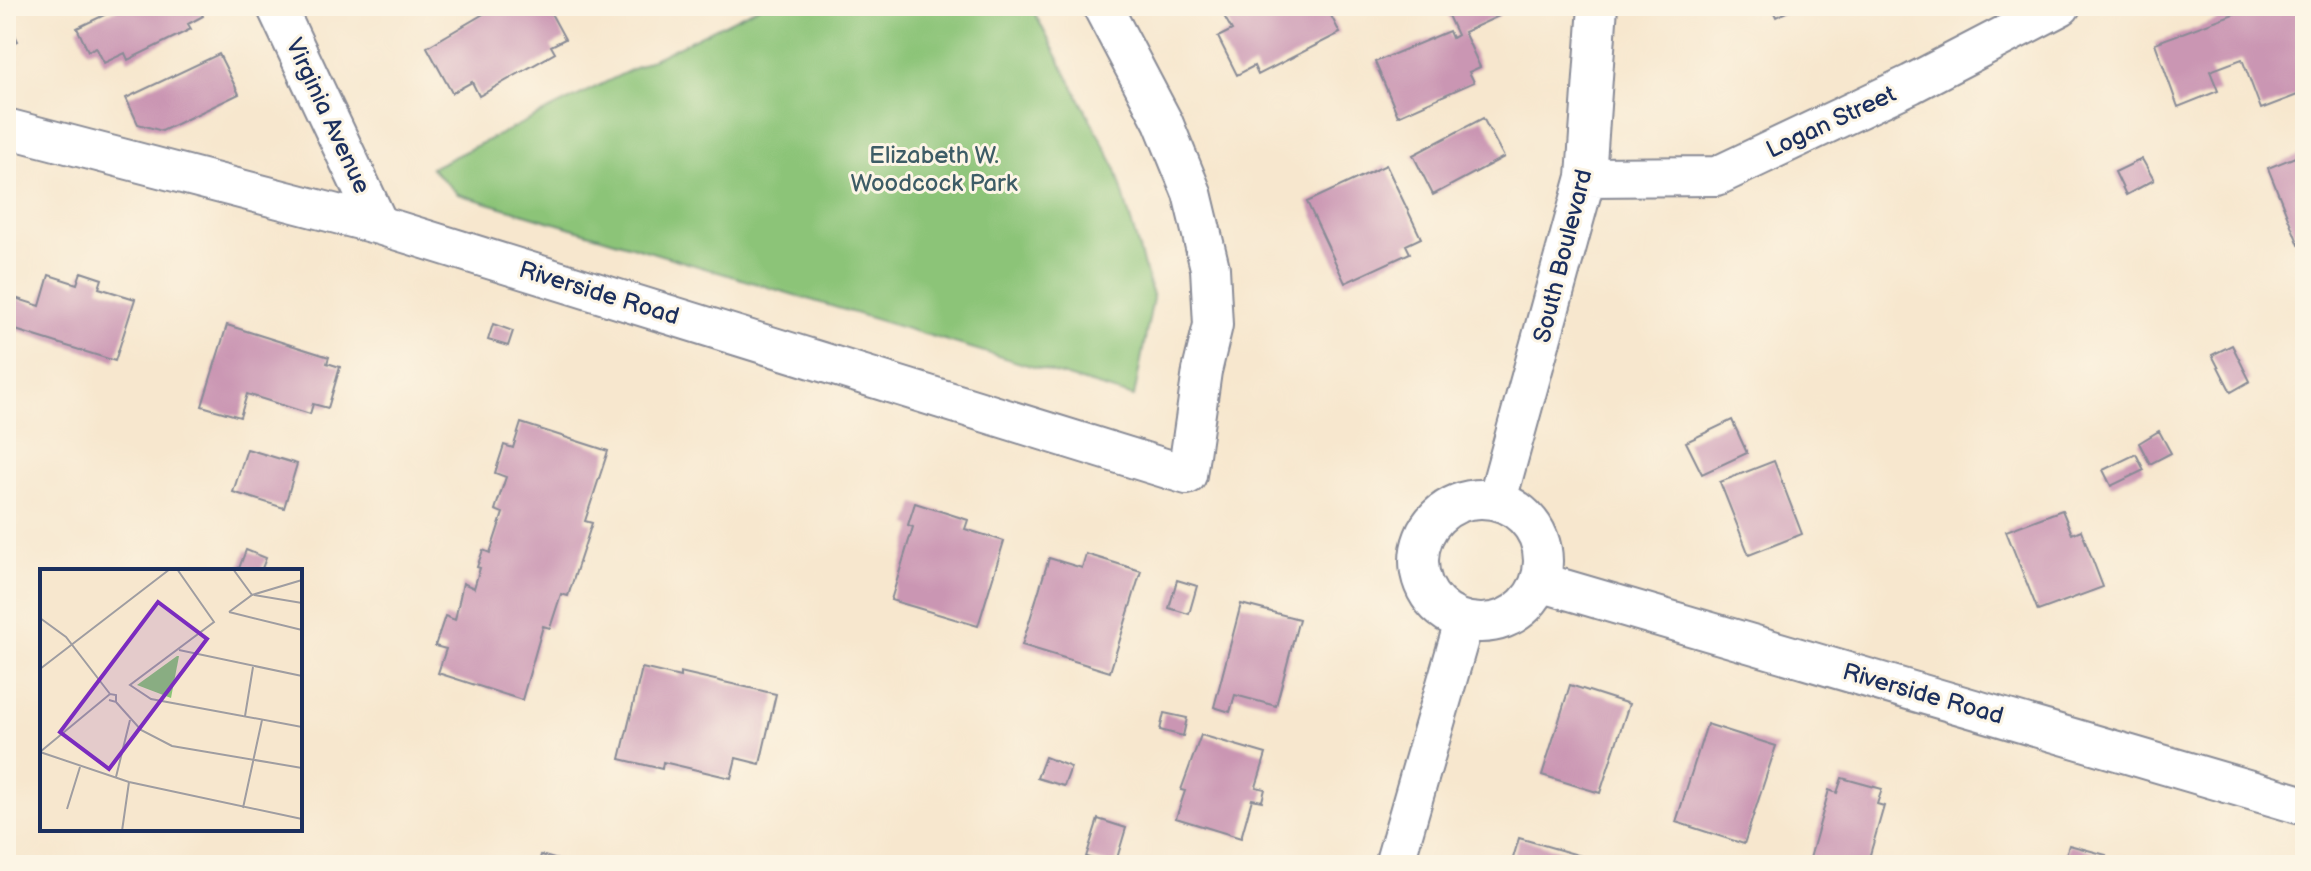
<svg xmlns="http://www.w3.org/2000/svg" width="2311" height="871" font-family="'Balsamiq Sans',sans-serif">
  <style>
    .green { fill: #8cc478; stroke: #547a6b; stroke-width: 2 }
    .building { fill: #ca96b3 }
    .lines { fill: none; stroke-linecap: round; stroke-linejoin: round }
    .street-casing { stroke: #898b96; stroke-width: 42 }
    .street { stroke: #fff; stroke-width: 38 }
    .labels { text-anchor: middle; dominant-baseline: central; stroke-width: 6; stroke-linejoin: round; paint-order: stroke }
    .street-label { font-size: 24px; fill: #1b2f5e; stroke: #fcf5e5 }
    .park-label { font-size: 24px; fill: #3d5c66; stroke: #fcf5e5 }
    .inset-road { fill: none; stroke: #9f9da1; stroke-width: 2 }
    .view { fill: #7b2cbf; fill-opacity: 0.15; stroke: #7b2cbf; stroke-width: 4 }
    .inset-edge { fill: none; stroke: #1b2f5e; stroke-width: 4 }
  </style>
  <rect width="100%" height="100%" fill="#fcf5e5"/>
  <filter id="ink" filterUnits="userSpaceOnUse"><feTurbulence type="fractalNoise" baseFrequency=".0125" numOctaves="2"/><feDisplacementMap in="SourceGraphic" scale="16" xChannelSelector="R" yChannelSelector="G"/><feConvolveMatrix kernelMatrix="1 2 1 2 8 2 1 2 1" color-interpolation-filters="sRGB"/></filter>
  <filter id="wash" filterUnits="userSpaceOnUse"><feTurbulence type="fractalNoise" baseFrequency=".006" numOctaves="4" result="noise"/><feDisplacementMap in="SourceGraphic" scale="32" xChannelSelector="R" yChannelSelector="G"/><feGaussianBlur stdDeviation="1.8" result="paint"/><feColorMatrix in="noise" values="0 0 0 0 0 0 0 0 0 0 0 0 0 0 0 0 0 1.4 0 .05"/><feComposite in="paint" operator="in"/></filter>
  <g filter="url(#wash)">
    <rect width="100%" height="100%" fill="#f7e7ce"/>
    <path class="green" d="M 761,6 L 1031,6 L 1115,166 L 1153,298 L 1134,397 L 458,194 L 431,168 Z"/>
    <g id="blocks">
      <path class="building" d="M 123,6 L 198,6 L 203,16 L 188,24 L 191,29 L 128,60 L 125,53 L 104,63 L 96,47 L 88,51 L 77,28 Z
        M 489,6 L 547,6 L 565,39 L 551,46 L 555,53 L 479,96 L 472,82 L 452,93 L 427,47 L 485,13 L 484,9 Z
        M 1244,6 L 1326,6 L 1340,33 L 1258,75 L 1254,66 L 1237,75 L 1218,37 L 1232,30 L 1224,16 Z
        M 1457,6 L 1494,6 L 1499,16 L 1464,32 L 1480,67 L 1469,72 L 1474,82 L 1398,116 L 1375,62 L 1449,31 L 1452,38 L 1457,35 L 1446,11 Z
        M 1771,6 L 1799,6 L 1776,17 Z
        M 2255,6 L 2300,6 L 2305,20 L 2305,92 L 2261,109 L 2242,59 L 2210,71 L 2218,91 L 2178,107 L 2155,43 Z
        M 6,17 L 18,41 L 6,47 Z
        M 219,54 L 239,94 L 162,131 L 138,124 L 126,98 Z
        M 1483,118 L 1504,157 L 1433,195 L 1413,155 Z
        M 2305,153 L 2305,243 L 2299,245 L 2268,168 Z
        M 2142,159 L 2154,180 L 2126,195 L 2115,172 Z
        M 1386,165 L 1421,238 L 1406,245 L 1410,253 L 1345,283 L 1307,202 Z
        M 81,272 L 102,279 L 99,288 L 135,299 L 115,361 L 6,327 L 15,298 L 40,306 L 49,275 L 77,284 Z
        M 493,324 L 513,331 L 508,346 L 488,340 Z
        M 227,325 L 329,357 L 327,363 L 340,367 L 328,408 L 313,404 L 310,414 L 247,394 L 240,417 L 202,406 Z
        M 2232,345 L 2250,381 L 2231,392 L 2212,355 Z
        M 1732,420 L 1747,453 L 1702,474 L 1686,442 Z
        M 521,423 L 608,451 L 585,521 L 592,523 L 568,596 L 561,594 L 550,628 L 543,626 L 522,700 L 438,673 L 446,649 L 435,646 L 445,616 L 455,620 L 463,583 L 474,588 L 480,568 L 477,567 L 483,550 L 490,553 L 503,513 L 495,510 L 506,477 L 495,473 L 504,445 L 513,448 Z
        M 2159,431 L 2171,453 L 2150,464 L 2139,443 Z
        M 247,449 L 297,464 L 284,508 L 233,492 Z
        M 2136,454 L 2144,470 L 2111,486 L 2103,470 Z
        M 1774,461 L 1802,534 L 1749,555 L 1720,482 Z
        M 915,503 L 968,520 L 965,529 L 1004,541 L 978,626 L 891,600 L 913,527 L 908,525 Z
        M 2062,510 L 2072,534 L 2081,530 L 2103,587 L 2038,611 L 2006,531 Z
        M 246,550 L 266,558 L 261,571 L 238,571 Z
        M 1086,554 L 1141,571 L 1110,672 L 1022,645 L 1049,558 L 1082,568 Z
        M 1177,580 L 1197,586 L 1189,614 L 1169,608 Z
        M 1241,604 L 1299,619 L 1276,706 L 1235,695 L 1230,712 L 1214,707 Z
        M 642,668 L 680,677 L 680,672 L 776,694 L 760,764 L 736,758 L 731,778 L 663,762 L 662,769 L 620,759 Z
        M 1570,685 L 1629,704 L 1600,793 L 1542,775 Z
        M 1164,713 L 1187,718 L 1183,736 L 1160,730 Z
        M 1707,724 L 1776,746 L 1744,844 L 1676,822 Z
        M 1201,735 L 1266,754 L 1256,787 L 1265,789 L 1262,801 L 1252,799 L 1241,838 L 1176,818 L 1185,791 L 1181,790 Z
        M 1045,757 L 1071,767 L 1064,786 L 1037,778 Z
        M 1842,778 L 1882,789 L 1877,804 L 1884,806 L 1867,865 L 1818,865 L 1809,862 L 1829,790 L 1837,793 Z
        M 1098,819 L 1126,828 L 1115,865 L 1086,857 Z
        M 1519,838 L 1609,864 L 1609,865 L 1511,865 Z
        M 2069,845 L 2106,855 L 2103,865 L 2045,865 L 2048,856 L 2064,861 Z
        M 541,855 L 571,864 L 571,865 L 538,865 Z"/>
    </g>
  </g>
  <g filter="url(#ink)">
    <use href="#blocks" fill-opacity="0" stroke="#898b96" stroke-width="2"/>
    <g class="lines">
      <g class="street-casing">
        <path id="street" d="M 276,6 L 379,225
          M 6,128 L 379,225 L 1187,475 L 1202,371 L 1213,325 L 1210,268 L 1192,193 L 1163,122 L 1102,6
          M 1586,177 L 1717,176 L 1911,84 L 2061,6
          M1419 561a62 62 0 1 1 124 0a62 62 0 1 1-124 0Z
          M 1497,500 L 1586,177 L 1598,6
          M 1540,582 L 2305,806
          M 1394,865 L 1464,622"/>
      </g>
      <use href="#street" class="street"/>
    </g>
  </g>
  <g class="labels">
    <g class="street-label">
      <text transform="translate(328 116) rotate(65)">Virginia Avenue</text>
      <text transform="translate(1831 122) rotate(-25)">Logan Street</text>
      <text transform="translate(1563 256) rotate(-76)">South Boulevard</text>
      <text transform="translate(599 293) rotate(17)">Riverside Road</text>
      <text transform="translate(1923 694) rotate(16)">Riverside Road</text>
    </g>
    <g class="park-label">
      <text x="934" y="155">Elizabeth W.<tspan x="934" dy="28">Woodcock Park</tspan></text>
    </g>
  </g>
  <g transform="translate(40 569)">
    <rect width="262" height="262" fill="#f7e7ce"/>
    <path d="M 139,87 L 131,129 L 97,116 L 137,87 Z" fill="#8cc478"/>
    <path class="inset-road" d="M 137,0 L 174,53 L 90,116 L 111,130 L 262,158M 193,0 L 212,26M 214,26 L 262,34M 189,43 L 212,26 L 262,11M 189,43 L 262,61M 0,49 L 26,68 L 70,125M 139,81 L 262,107M 0,100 L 130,0M 76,133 L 101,161 L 132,177 L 262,199M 205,147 L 213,98M 0,183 L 89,213 L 262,250M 0,183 L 70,125 L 76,126 L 76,133 L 69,131M 76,208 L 90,151M 203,239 L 222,151M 27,240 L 40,198M 82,262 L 89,213"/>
    <path class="view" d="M 118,33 L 167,70 L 69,200 L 20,163 Z"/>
    <rect width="262" height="262" class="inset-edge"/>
  </g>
  <rect width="2311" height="871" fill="none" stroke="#fcf5e5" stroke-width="32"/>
</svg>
